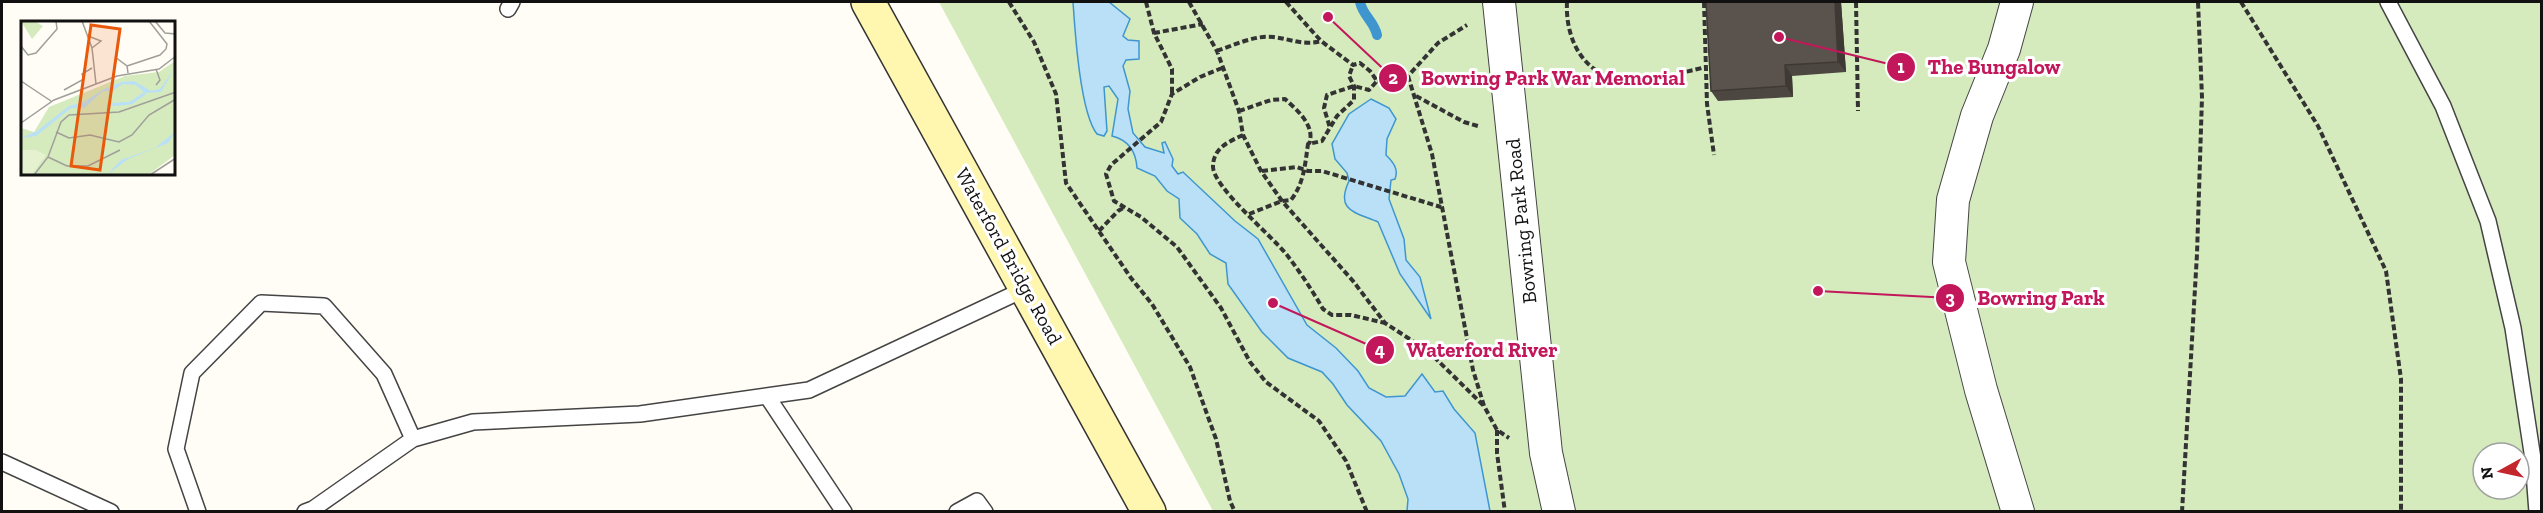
<svg xmlns="http://www.w3.org/2000/svg" width="2543" height="513" font-family="'Zilla Slab',serif">
  <style>
    .green { fill: #d5ebbd; fill-rule: evenodd }
    .water { fill: #b9e0f7; stroke: #3f96cf; stroke-width: 1.5 }
    .lines { fill: none; stroke-linecap: round; stroke-linejoin: round }
    .stream { stroke: #3f96cf; stroke-width: 10 }
    .lane-casing { stroke: #444; stroke-width: 18 }
    .street-casing { stroke: #444; stroke-width: 34 }
    .secondary-casing { stroke: #333; stroke-width: 36 }
    .path { stroke: #333; stroke-width: 4; stroke-dasharray: 6 3; stroke-linecap: butt }
    .lane { stroke: #fff; stroke-width: 15 }
    .street { stroke: #fff; stroke-width: 32 }
    .secondary { stroke: #fff6b0; stroke-width: 33 }
    .wall { fill: #4d4742 }
    .shaded-wall { fill: #3f3936 }
    .building { fill: #5a524d; stroke: #3f3936; stroke-width: 1.5 }
    .labels { text-anchor: middle; dominant-baseline: central; stroke-width: 6; stroke-linejoin: round; paint-order: stroke }
    .street-label { font-size: 20px; fill: #111; stroke: #fff }
    .inset-river { fill: none; stroke: #b9e0f7; stroke-width: 3 }
    .inset-road { fill: none; stroke: #a09f9a; stroke-width: 1.5 }
    .view { fill: #e8590c; fill-opacity: 0.15; stroke: #e8590c; stroke-width: 3 }
    .inset-edge { fill: none; stroke: #111; stroke-width: 3 }
    .leader { fill: none; stroke: #c2185b; stroke-width: 2 }
    .callout-dot { fill: #c2185b; stroke: #fff; stroke-width: 2 }
    .mark-label { font-size: 18px; text-anchor: middle; font-weight: bold; fill: #fff }
    .callout-label { font-size: 21px; text-anchor: middle; font-weight: bold; fill: #c2185b; stroke: #fff; stroke-width: 6; stroke-linejoin: round; paint-order: stroke }
  </style>
  <rect width="100%" height="100%" fill="#fffdf5"/>
  <path class="green" d="M 939,2 L 2541,2 L 2541,511 L 1213,511 ZM 2483,453 L 2519,453 L 2519,489 L 2483,489 Z"/>
  <path class="water" d="M 1073,2 L 1109,2 L 1130,19 L 1123,36 L 1128,40 L 1139,41 L 1139,59 L 1126,60 L 1123,66 L 1130,91 L 1128,109 L 1133,133 L 1145,147 L 1164,153 L 1162,143 L 1165,142 L 1173,159 L 1172,166 L 1178,174 L 1183,172 L 1235,221 L 1258,239 L 1307,325 L 1336,348 L 1358,371 L 1369,388 L 1386,397 L 1405,396 L 1422,374 L 1435,392 L 1443,391 L 1454,409 L 1475,433 L 1490,511 L 1407,511 L 1408,499 L 1399,474 L 1381,441 L 1347,405 L 1333,384 L 1322,372 L 1288,358 L 1262,332 L 1228,284 L 1226,263 L 1210,254 L 1197,234 L 1180,218 L 1179,199 L 1167,191 L 1155,176 L 1137,168 C 1136,152 1128,140 1112,136 L 1118,99 L 1109,86 L 1104,87 L 1107,131 L 1104,136 L 1097,134 C 1080,113 1075,31 1073,2 Z
    M 1371,99 L 1389,108 L 1396,119 L 1387,139 L 1386,155 C 1393,162 1399,169 1395,179 L 1391,180 L 1389,199 L 1404,239 L 1406,260 L 1420,277 L 1431,319 L 1400,274 L 1378,222 C 1355,212 1335,211 1349,181 L 1347,173 L 1335,159 L 1332,144 L 1349,114 Z"/>
  <g class="lines">
    <path class="stream" d="M 1360,2 C 1363,16 1374,21 1377,35"/>
    <g class="lane-casing">
      <path id="lane" d="M 2388,2 L 2443,106 L 2488,221 L 2513,328 L 2533,459 L 2537,512
        M 508,9 L 512,2
        M 767,396 L 844,512
        M 2,462 L 111,512
        M 198,512 L 176,449 L 192,373 L 261,303 L 324,306 L 384,374 L 413,439
        M 305,512 L 313,509 L 413,439 L 473,422 L 640,414 L 809,390 L 1027,288
        M 957,512 L 977,501 L 985,512"/>
    </g>
    <g class="street-casing">
      <path id="street" d="M 1499,2 L 1546,453 L 1559,512
        M 2017,2 L 2004,49 L 1977,116 L 1953,200 L 1949,262 L 1981,390 L 2018,512"/>
    </g>
    <g class="secondary-casing">
      <path id="secondary" d="M 868,2 L 1149,512"/>
    </g>
    <path class="path" d="M 1009,2 L 1034,42 L 1056,94 L 1066,183 L 1131,278 L 1152,304 L 1190,367 L 1216,439 L 1230,501 L 1235,512
      M 1146,2 L 1154,33 L 1172,69 L 1172,94
      M 1189,2 L 1217,51 L 1239,111 L 1243,135 L 1261,171 L 1282,201 L 1353,281 L 1385,323 L 1428,351 L 1484,406
      M 1286,2 L 1321,41 L 1353,65 L 1360,63 L 1370,71 L 1377,81 L 1369,90 L 1354,86 L 1327,95 L 1324,108 L 1330,128
      M 1567,2 C 1565,41 1585,78 1628,81 C 1645,83 1688,71 1706,67
      M 1704,2 L 1707,104 L 1714,155
      M 1856,2 L 1858,111
      M 2241,2 L 2318,126 L 2386,271 L 2401,379 L 2401,512
      M 1154,33 L 1203,24
      M 1217,51 C 1234,45 1255,35 1273,37 C 1291,39 1303,46 1321,41
      M 1222,68 L 1200,77 L 1172,94 L 1161,122 L 1111,165 L 1106,174 L 1114,201 L 1141,217 L 1177,247 L 1221,308 L 1250,362 L 1266,382 L 1319,421 L 1346,461 L 1367,512
      M 1408,76 L 1432,154 L 1473,370 L 1484,406 L 1497,430 L 1509,438
      M 1377,81 L 1408,76 L 1438,43 L 1467,25
      M 1416,96 L 1464,122 L 1478,126
      M 1239,111 L 1271,100 L 1285,99 C 1297,110 1316,126 1309,144
      M 1243,135 C 1228,142 1213,148 1213,167 C 1214,188 1272,236 1287,255 C 1300,272 1312,290 1323,309 L 1332,315 L 1351,315 L 1385,323
      M 1262,171 L 1297,167 L 1308,171 L 1322,171 L 1441,207
      M 1249,214 L 1282,201 L 1291,200 C 1304,183 1305,165 1308,144 L 1322,141 L 1337,116 L 1354,100 L 1354,86 L 1349,76 L 1353,65
      M 1099,231 L 1118,211 L 1123,208
      M 1497,430 L 1497,453 L 1505,512
      M 2182,512 L 2197,254 L 2202,97 L 2198,2"/>
    <use href="#lane" class="lane"/>
    <use href="#street" class="street"/>
    <use href="#secondary" class="secondary"/>
  </g>
  <path class="wall" d="M 1706,2 L 1841,2 L 1846,72 L 1792,76 L 1793,97 L 1718,101 L 1711,91 Z"/>
  <path class="shaded-wall" d="M 1835,2 L 1841,2 L 1846,72 L 1838,62 Z
    M 1785,65 L 1792,76 L 1793,97 L 1786,86 Z"/>
  <path class="building" d="M 1706,2 L 1835,2 L 1838,62 L 1785,65 L 1786,86 L 1711,91 Z"/>
  <g class="labels">
    <g class="street-label">
      <text transform="translate(1521 221) rotate(-96)">Bowring Park Road</text>
      <text transform="translate(1009 256) rotate(61)">Waterford Bridge Road</text>
    </g>
  </g>
  <g transform="translate(21 21)">
    <rect width="154" height="154" fill="#fffdf5"/>
    <path d="M 0,0 L 13,0 L 22,5 L 11,18 ZM 154,40 L 154,134 L 127,154 L 0,154 L 0,107 L 13,111 L 28,86 L 104,55 L 138,51 Z" fill="#d5ebbd"/>
    <path d="M 0,129 L 15,129 L 25,134 L 11,153 L 0,154 Z" fill="#e6f2cf"/>
    <path d="M 154,47 L 140,71 L 124,72 L 115,64 L 102,63 L 91,70 L 82,70 L 63,87 L 50,87 L 15,115 L 0,117 L 16,110 L 48,85 L 63,81 L 83,68 L 101,61 L 113,60 L 130,70 L 139,68 ZM 154,111 L 147,122 L 107,138 L 86,154 L 100,139 L 134,127 Z" fill="#b9e0f7"/>
    <path class="inset-river" d="M 86,84 L 110,82 L 124,72"/>
    <path class="inset-road" d="M 61,0 L 71,27 L 75,63M 134,0 L 144,12 L 155,13M 67,15 L 80,20 L 71,27M 0,25 L 7,34 L 15,32 L 36,8 L 35,0M 94,36 L 106,45 L 107,52M 106,45 L 139,34 L 145,28 L 146,23 L 128,0M 0,60 L 30,80M 135,64 L 139,59 L 135,48M 43,69 L 63,58 L 61,53 L 71,47M 0,102 L 33,79 L 96,55 L 138,48 L 155,35M 35,111 L 48,117 L 69,114 L 98,121 L 111,114 L 128,94 L 155,78M 27,136 L 46,145 L 67,145 L 99,129M 13,154 L 27,136 L 40,101 L 48,94 L 98,91 L 155,71M 129,154 L 155,137"/>
    <path class="view" d="M 70,4 L 99,8 L 79,149 L 50,145 Z"/>
    <rect width="154" height="154" class="inset-edge"/>
  </g>
  <path class="leader" d="M1779 37L1901 67M1328 17L1393 78M1818 291L1950 298M1273 303L1380 350"/>
  <g class="callout-dot">
    <circle cx="1779" cy="37" r="6"/>
    <circle cx="1328" cy="17" r="6"/>
    <circle cx="1818" cy="291" r="6"/>
    <circle cx="1273" cy="303" r="6"/>
    <circle cx="1901" cy="67" r="15"/>
    <circle cx="1393" cy="78" r="15"/>
    <circle cx="1950" cy="298" r="15"/>
    <circle cx="1380" cy="350" r="15"/>
  </g>
  <g class="mark-label">
    <text x="1901" y="73">1</text>
    <text x="1393" y="84">2</text>
    <text x="1950" y="304">3</text>
    <text x="1380" y="356">4</text>
  </g>
  <g class="callout-label">
    <text x="1994" y="74">The Bungalow</text>
    <text x="1553" y="85">Bowring Park War Memorial</text>
    <text x="2041" y="305">Bowring Park</text>
    <text x="1482" y="357">Waterford River</text>
  </g>
  <rect width="2543" height="513" fill="none" stroke="#111111" stroke-width="6"/>
  <g transform="translate(2501 471) rotate(262)"><circle r="28" fill="#ffffff" stroke="#a0a0a0" stroke-width="1.5"/>
  <path d="M0-4.5L10 22L0 15L-10 22Z" fill="#c4262e"/>
  <text y="-9" font-size="16" font-weight="bold" text-anchor="middle" fill="#111111">N</text>
  </g>
</svg>
